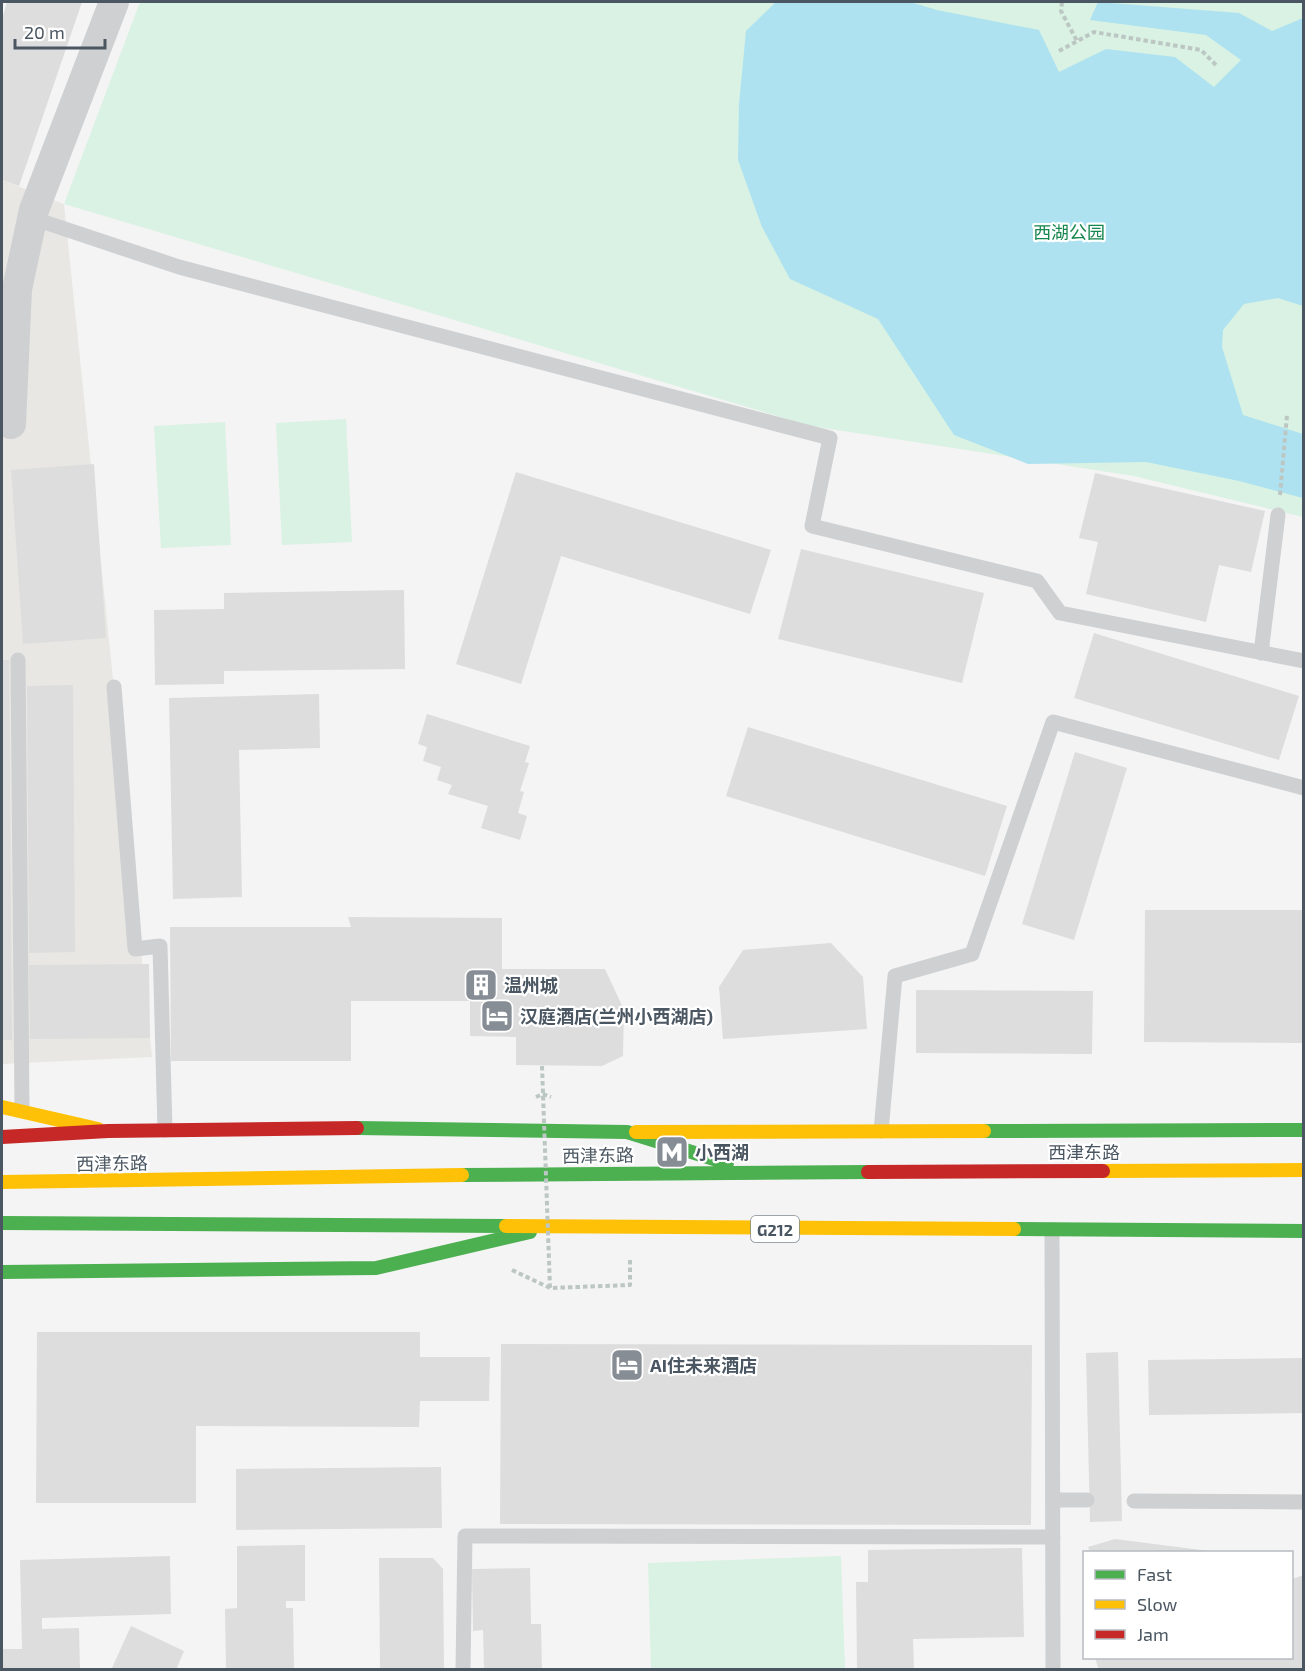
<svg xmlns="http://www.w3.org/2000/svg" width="1305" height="1671" font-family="'Exo 2','Noto Sans SC',sans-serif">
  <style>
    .commercial { fill: #e8e7e3 }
    .green { fill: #d9f2e3 }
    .water { fill: #aee2f0 }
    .building { fill: #ddddde }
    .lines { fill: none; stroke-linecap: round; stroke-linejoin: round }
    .path { stroke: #bcc7c4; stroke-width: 4; stroke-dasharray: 4.5 3; stroke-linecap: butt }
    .lane { stroke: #ced0d2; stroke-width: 15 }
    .street { stroke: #ced0d2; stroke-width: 30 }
    .fast { stroke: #4caf50; stroke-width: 14 }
    .slow { stroke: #ffc107; stroke-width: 14 }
    .jam { stroke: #c62828; stroke-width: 14 }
    .path-bridge { stroke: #bcc7c4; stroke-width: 4; stroke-dasharray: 4.5 3; stroke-linecap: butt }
    .labels { text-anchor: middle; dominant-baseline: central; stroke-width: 4.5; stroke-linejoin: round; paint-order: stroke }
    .shield { fill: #fff; stroke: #808990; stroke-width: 1.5 }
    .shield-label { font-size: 16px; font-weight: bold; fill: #4a5661 }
    .park-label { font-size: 18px; fill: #17864f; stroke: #fff }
    .poi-label { font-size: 18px; font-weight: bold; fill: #4a5661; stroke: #fff; text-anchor: start }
    .street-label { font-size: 18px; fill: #4a5661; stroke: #fff }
  </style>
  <rect width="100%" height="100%" fill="#f4f4f4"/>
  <path class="commercial" d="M 2,180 L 64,204 L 152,1057 L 2,1064 Z"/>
  <path class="green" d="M 140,2 L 1303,2 L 1303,517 L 1134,476 L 811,426 L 64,204 Z
    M 346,419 L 352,542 L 282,545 L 276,423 Z
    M 225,422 L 231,545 L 161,548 L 154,426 Z
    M 841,1556 L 845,1669 L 651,1669 L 648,1563 Z"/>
  <path class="water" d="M 776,2 L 910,2 L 937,10 L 1039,30 L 1059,72 L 1106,49 L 1175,57 L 1214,87 L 1241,60 L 1206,35 L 1090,20 L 1098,2 L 1239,13 L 1272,31 L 1303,18 L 1303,306 L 1278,298 L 1244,304 L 1223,330 L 1222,347 L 1243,415 L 1303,434 L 1303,498 L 1239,481 L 1146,462 L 1028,464 L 954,435 L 878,319 L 790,279 L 762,227 L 738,160 L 739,104 L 746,31 Z"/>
  <path class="building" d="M 7,2 L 82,2 L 19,186 L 2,180 L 2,19 Z
    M 94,464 L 106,638 L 23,644 L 11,470 Z
    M 516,472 L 771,550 L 750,614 L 561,556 L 521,684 L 456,664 Z
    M 1095,473 L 1265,511 L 1251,572 L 1219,565 L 1206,622 L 1086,594 L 1098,542 L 1079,538 Z
    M 801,549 L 984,593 L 962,683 L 778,639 Z
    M 404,590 L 405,669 L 224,671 L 224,684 L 155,685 L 154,610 L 224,609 L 224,593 Z
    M 1094,633 L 1299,696 L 1279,760 L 1074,698 Z
    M 2,660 L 9,660 L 12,1040 L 2,1040 Z
    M 73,685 L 75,952 L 29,953 L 27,686 Z
    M 319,694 L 320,748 L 239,750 L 242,897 L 173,899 L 169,698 Z
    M 427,714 L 530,746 L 525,762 L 529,763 L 520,791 L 524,792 L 518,813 L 527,816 L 520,840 L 481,828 L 488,806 L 448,794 L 452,785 L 437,780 L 441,767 L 423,761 L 427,747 L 418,744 Z
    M 748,727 L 1007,806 L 985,876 L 726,796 Z
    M 1075,752 L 1127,768 L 1074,940 L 1022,924 Z
    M 1145,910 L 1304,910 L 1304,1043 L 1144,1042 Z
    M 348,917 L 502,918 L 502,969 L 605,969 L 624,1010 L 623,1056 L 602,1066 L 516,1065 L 516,1037 L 470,1036 L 470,1001 L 351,1001 L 351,1061 L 171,1061 L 170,927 L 351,927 Z
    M 831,943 L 863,977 L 867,1029 L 723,1039 L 719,987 L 743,950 Z
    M 149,964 L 150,1038 L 30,1039 L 29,965 Z
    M 916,990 L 1093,991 L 1092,1054 L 916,1053 Z
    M 37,1332 L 420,1332 L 420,1357 L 490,1357 L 489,1401 L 420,1401 L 419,1427 L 196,1426 L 196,1503 L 36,1503 Z
    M 501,1344 L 1032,1345 L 1031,1525 L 500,1524 Z
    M 1118,1352 L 1122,1521 L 1090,1522 L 1086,1353 Z
    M 1304,1358 L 1304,1413 L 1149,1415 L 1148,1360 Z
    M 441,1467 L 442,1528 L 236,1530 L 236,1469 Z
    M 1115,1539 L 1209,1551 L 1209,1552 L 1090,1552 L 1088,1547 Z
    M 305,1545 L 305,1601 L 286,1601 L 286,1608 L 293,1608 L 294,1670 L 226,1670 L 225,1609 L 237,1608 L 237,1546 Z
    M 1022,1548 L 1024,1637 L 913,1639 L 914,1670 L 857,1670 L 856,1582 L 868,1582 L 868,1550 Z
    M 170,1556 L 171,1614 L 42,1618 L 42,1629 L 79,1628 L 80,1670 L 2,1670 L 2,1649 L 22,1649 L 20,1560 Z
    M 379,1558 L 433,1558 L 443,1569 L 444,1670 L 380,1670 Z
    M 530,1568 L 531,1624 L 541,1624 L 542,1670 L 484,1670 L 483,1630 L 473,1631 L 472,1569 Z
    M 1304,1575 L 1304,1670 L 1099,1670 L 1095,1658 L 1292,1658 L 1292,1579 Z
    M 131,1626 L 184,1651 L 176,1670 L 111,1670 Z"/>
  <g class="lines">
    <path class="path" d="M 1062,2 L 1061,11 L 1077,41
      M 1059,51 L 1094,32 L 1201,50 L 1216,65
      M 1280,495 L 1287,415
      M 536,1097 L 543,1094 L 551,1097
      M 512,1270 L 550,1288 L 630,1285 L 630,1257"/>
    <path class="lane" d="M 32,218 L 179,267 L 830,438 L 812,526 L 1037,581 L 1060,613 L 1304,661
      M 1261,653 L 1278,515
      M 18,660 L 22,1109
      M 114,687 L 135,949 L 160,946 L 165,1130
      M 881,1131 L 895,976 L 972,954 L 1053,722 L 1304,788
      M 1052,1230 L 1053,1670
      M 1053,1500 L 1087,1500
      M 1134,1501 L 1304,1502
      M 463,1670 L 465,1536 L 1053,1537"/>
    <path class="street" d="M 11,424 L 17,289 L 34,210 L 114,2"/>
    <path class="fast" d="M 357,1128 L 627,1132 L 727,1163
      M 984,1131 L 1304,1130
      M 462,1175 L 868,1172
      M 2,1223 L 506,1226
      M 1014,1229 L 1304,1231
      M 2,1272 L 376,1268 L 530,1232"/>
    <path class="slow" d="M 2,1107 L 98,1129
      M 636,1132 L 984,1131
      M 1103,1171 L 1304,1170
      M 2,1182 L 462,1175
      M 506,1226 L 1014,1229"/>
    <path class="jam" d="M 2,1137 L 108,1131 L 357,1128
      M 868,1172 L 1103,1171"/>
    <path class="path-bridge" d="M 542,1066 L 550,1288"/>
  </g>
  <defs>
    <g id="building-square" transform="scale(1.725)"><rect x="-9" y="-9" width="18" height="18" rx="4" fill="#868d94" stroke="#fff"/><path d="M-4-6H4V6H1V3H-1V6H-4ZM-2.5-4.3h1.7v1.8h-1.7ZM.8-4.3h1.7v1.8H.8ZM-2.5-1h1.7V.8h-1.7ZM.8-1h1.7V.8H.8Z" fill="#fff"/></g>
    <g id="hotel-square" transform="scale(1.725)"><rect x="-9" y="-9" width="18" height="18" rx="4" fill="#868d94" stroke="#fff"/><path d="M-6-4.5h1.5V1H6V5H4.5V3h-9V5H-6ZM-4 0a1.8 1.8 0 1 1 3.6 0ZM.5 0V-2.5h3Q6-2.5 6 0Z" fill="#fff"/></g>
    <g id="metro-square" transform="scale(1.725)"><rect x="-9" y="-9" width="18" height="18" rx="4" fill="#868d94" stroke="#fff"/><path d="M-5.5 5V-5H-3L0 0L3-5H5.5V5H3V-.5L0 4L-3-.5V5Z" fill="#fff"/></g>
  </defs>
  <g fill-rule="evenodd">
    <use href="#building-square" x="481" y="985"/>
    <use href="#hotel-square" x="497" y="1016"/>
    <use href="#metro-square" x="672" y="1152"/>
    <use href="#hotel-square" x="627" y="1365"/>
  </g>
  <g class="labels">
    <rect class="shield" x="751" y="1216" width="48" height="26" rx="4.5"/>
    <g class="shield-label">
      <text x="775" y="1229">G212</text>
    </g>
    <g class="park-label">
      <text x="1069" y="232">西湖公园</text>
    </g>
    <g class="poi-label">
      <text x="504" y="985">温州城</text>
      <text x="520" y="1016">汉庭酒店(兰州小西湖店)</text>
      <text x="695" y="1152">小西湖</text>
      <text x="650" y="1365">AI住未来酒店</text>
    </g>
    <g class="street-label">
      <text x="1084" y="1152">西津东路</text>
      <text transform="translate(598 1155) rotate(-1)">西津东路</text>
      <text transform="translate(112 1163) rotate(-1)">西津东路</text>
    </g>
  </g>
  <rect width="1305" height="1671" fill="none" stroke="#4a5661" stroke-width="6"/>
  <rect x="1083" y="1551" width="210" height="108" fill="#ffffff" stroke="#b7bbc0" stroke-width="1.5"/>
  <rect x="1095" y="1570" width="30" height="9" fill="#4caf50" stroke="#b7bbc0" stroke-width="1.5"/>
  <text x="1137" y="1581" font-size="18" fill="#4a5661">Fast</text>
  <rect x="1095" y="1600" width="30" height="9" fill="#ffc107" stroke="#b7bbc0" stroke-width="1.5"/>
  <text x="1137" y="1611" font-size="18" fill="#4a5661">Slow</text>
  <rect x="1095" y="1630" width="30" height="9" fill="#c62828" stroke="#b7bbc0" stroke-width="1.5"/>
  <text x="1137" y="1641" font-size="18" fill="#4a5661">Jam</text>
  <path d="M15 39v9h90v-9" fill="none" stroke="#4a5661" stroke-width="3"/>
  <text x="24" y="39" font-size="18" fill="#4a5661" stroke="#ffffff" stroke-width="4.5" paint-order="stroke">20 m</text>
</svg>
